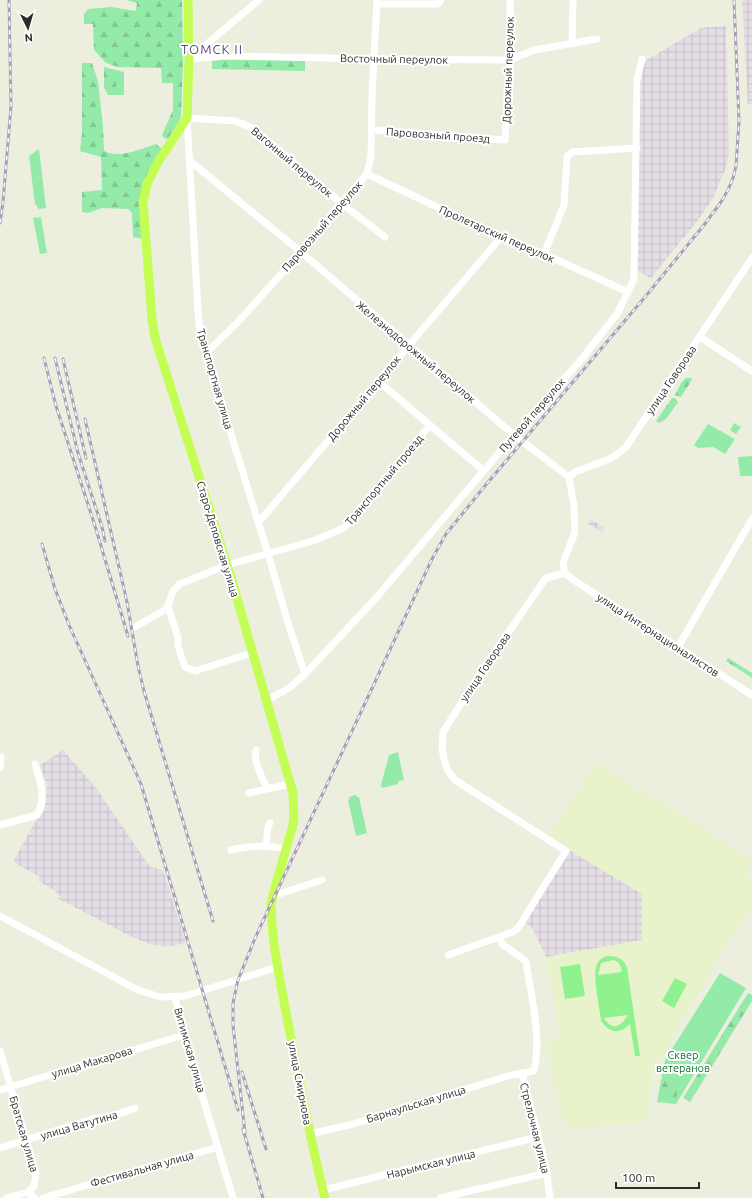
<svg xmlns="http://www.w3.org/2000/svg" width="752" height="1198" font-family="Ubuntu,sans-serif">
  <style>
    .industrial { fill: url(#industrial-grid) }
    .education { fill: #e8f2cb }
    .green { fill: #94eaa8 }
    .forest { fill: url(#forest-firs) }
    .pitch { fill: #90f28f; fill-rule: evenodd }
    .lines { fill: none; stroke-linecap: round; stroke-linejoin: round }
    .minor { stroke: #fff; stroke-width: 7 }
    .major { stroke: #c4fd53; stroke-width: 9 }
    .rail-casing { stroke: #a99fb8; stroke-width: 3 }
    .rail { stroke: #fff; stroke-width: 1.5; stroke-dasharray: 4.5; stroke-linecap: butt }
    .labels { text-anchor: middle; dominant-baseline: central; stroke-width: 4; stroke-linejoin: round; paint-order: stroke }
    .street-label { font-size: 11px; fill: #2c2c2c; stroke: #fff }
    .park-label { font-size: 11px; fill: #147136; stroke: #fff }
    .quarter-label { font-size: 13px; letter-spacing: 1px; fill: #5e4781; stroke: #fff }
  </style>
  <defs>
    <pattern id="industrial-grid" width="8" height="8" patternUnits="userSpaceOnUse"><rect width="8" height="8" fill="#e5dee7"/><path d="M0 4h8M4 0v8" fill="none" stroke="#c5bfc6"/></pattern>
    <pattern id="forest-firs" width="22" height="20" patternUnits="userSpaceOnUse"><rect width="22" height="20" fill="#94eaa8"/><path d="M5 1l3.5 6h-7zM16 11l3.5 6h-7z" fill="#80c991"/></pattern>
  </defs>
  <rect width="100%" height="100%" fill="#ecefdd"/>
  <path class="industrial" d="M 742,0 L 752,0 L 752,104 L 748,105 Z
    M 726,26 L 729,154 L 725,170 L 713,198 L 698,220 L 651,278 L 636,270 L 639,81 L 645,61 L 701,28 Z
    M 591,519 L 604,528 L 602,532 L 588,524 Z
    M 63,750 L 96,788 L 150,867 L 163,870 L 186,943 L 167,947 L 150,944 L 132,937 L 59,899 L 61,896 L 57,894 L 57,892 L 38,881 L 40,877 L 13,862 L 35,822 L 45,810 L 47,785 L 40,765 Z
    M 568,849 L 642,894 L 642,940 L 546,957 L 533,929 L 526,923 Z"/>
  <path class="education" d="M 595,763 L 670,808 L 752,860 L 746,878 L 746,880 L 752,885 L 752,905 L 724,948 L 658,1064 L 652,1065 L 648,1122 L 572,1128 L 564,1123 L 545,1043 L 561,1039 L 546,957 L 642,940 L 642,894 L 549,838 Z"/>
  <path class="green" d="M 116,70 L 124,72 L 124,95 L 116,95 Z
    M 39,149 L 46,208 L 39,209 L 35,204 L 29,156 Z
    M 41,217 L 47,253 L 40,254 L 33,218 Z
    M 734,423 L 741,427 L 736,434 L 730,430 Z
    M 708,424 L 735,439 L 725,454 L 713,447 L 698,448 L 694,445 Z
    M 752,456 L 752,476 L 740,476 L 738,457 Z
    M 398,752 L 404,780 L 398,781 L 398,784 L 382,788 L 381,785 L 389,755 Z
    M 356,795 L 357,797 L 359,797 L 367,833 L 356,836 L 348,800 L 350,799 L 349,797 Z
    M 720,973 L 746,988 L 676,1104 L 657,1102 L 665,1060 Z"/>
  <path class="forest" d="M 126,0 L 182,0 L 183,60 L 181,118 L 168,139 L 164,138 L 162,135 L 173,110 L 173,83 L 162,83 L 161,68 L 118,67 L 106,63 L 94,50 L 93,24 L 84,24 L 84,14 L 88,9 L 111,7 L 136,11 L 137,3 Z
    M 226,59 L 305,60 L 305,71 L 212,69 L 212,61 Z
    M 82,63 L 92,63 L 98,81 L 103,127 L 104,151 C 119,159 141,149 156,144 L 163,150 L 145,184 L 143,239 L 133,237 L 132,213 L 128,209 L 102,208 L 88,213 L 82,212 L 82,192 L 102,190 L 101,157 L 80,151 L 82,133 Z
    M 104,67 L 116,70 L 116,95 L 108,95 L 104,87 Z
    M 686,378 L 691,378 L 692,380 L 681,397 L 675,395 L 681,383 Z
    M 672,398 L 675,398 L 678,402 L 666,419 L 659,423 L 656,421 Z
    M 728,658 L 752,673 L 752,678 L 726,661 Z
    M 748,993 L 752,995 L 752,1001 L 690,1102 L 683,1098 Z
    M 665,1069 L 670,1071 L 672,1081 C 680,1087 678,1092 675,1101 L 661,1100 L 660,1095 Z"/>
  <path class="pitch" d="M 608,956 C 618,956 623,959 627,967 L 640,1056 L 635,1056 L 630,1024 C 619,1035 610,1033 601,1021 C 600,1010 593,977 596,968 C 597,961 602,957 608,956 ZM 613,960 C 619,961 621,966 622,972 L 598,975 L 601,963 ZM 628,1015 C 621,1026 613,1032 604,1018 Z
    M 580,964 L 585,996 L 565,999 L 560,967 Z
    M 675,978 L 687,984 L 674,1008 L 662,1001 Z"/>
  <g class="lines">
    <path class="minor" d="M 377,4 L 438,4 L 441,0
      M 572,44 L 573,0
      M 189,59 L 226,56 L 373,59 L 510,60 L 534,50 L 597,39
      M 189,59 L 259,0
      M 372,130 L 505,140 L 510,60 L 510,0
      M 190,161 L 301,252 L 514,435 L 569,477 L 574,507 L 575,532 L 563,563 L 565,573
      M 367,174 L 501,237 L 544,254 L 628,292
      M 544,254 L 564,205 L 567,157 L 572,152 L 637,148
      M 700,337 L 752,371
      M 206,353 L 238,322 L 301,252 L 341,203 L 367,174 L 371,156 L 372,97 L 377,0
      M 378,381 L 484,471
      M 569,477 L 575,472 L 612,458 L 626,447 L 752,258
      M 258,523 L 501,237
      M 565,573 L 572,579 L 752,695
      M 168,606 L 178,638 L 178,646 L 185,667 L 195,671 L 252,653
      M 135,627 L 165,610 L 168,606 L 173,591 L 180,584 L 227,565 L 313,541 L 344,528 L 430,425
      M 678,647 L 752,519
      M 305,674 L 288,623 L 268,554 L 206,353 L 200,331 L 198,311 L 187,118 L 236,121 L 254,129 L 341,203 L 385,237
      M 266,701 L 289,688 L 305,674 L 376,598 L 514,435 L 580,361 L 617,314 L 634,279 L 637,80 L 642,59
      M 256,750 C 253,760 263,780 268,789
      M 0,768 L 1,757
      M 249,793 L 290,784
      M 0,825 L 37,815 C 47,799 40,781 35,764
      M 266,846 L 268,827 L 270,823
      M 231,850 C 252,845 265,845 286,849
      M 273,897 L 276,895 L 322,880
      M 0,916 L 138,990 L 160,997 L 185,996 L 278,967
      M 448,955 L 513,932 L 518,928 L 566,851 L 455,780 L 448,771 L 444,759 L 442,748 L 443,732 L 483,669 L 546,578 L 565,573
      M 175,997 L 184,1035 L 233,1198
      M 0,1051 L 36,1173 L 34,1186 L 28,1192
      M 522,1073 L 546,1167 L 550,1198
      M 0,1090 L 184,1035
      M 310,1134 L 353,1124 L 511,1075 L 534,1071 C 542,1035 531,997 526,961 L 502,944 L 500,937
      M 0,1148 L 93,1119 L 116,1115 L 135,1108
      M 323,1190 L 538,1137
      M 7,1198 L 28,1192 L 35,1198
      M 43,1198 L 218,1147
      M 440,1198 L 547,1173"/>
    <path class="major" d="M 188,0 L 189,59 L 187,118 L 158,162 L 147,184 L 143,202 L 152,319 L 155,338 L 230,574 L 293,793 L 294,818 L 293,825 L 277,880 L 271,904 C 272,947 282,990 290,1033 C 301,1089 311,1144 325,1198"/>
    <g class="rail-casing">
      <path id="rail" d="M 0,223 L 3,202 L 11,106 L 9,0
        M 44,358 L 56,406 L 95,526 L 128,636
        M 55,358 L 78,453 L 102,527 L 105,541
        M 63,359 L 86,458
        M 85,419 L 127,602 L 138,666 L 144,691 L 213,921
        M 42,544 L 55,589 L 69,625 L 141,784 L 238,1110
        M 242,1072 L 266,1149
        M 243,1129 L 263,1198
        M 245,1133 L 233,1025 L 233,1003 L 238,980 L 256,936 L 375,682 L 432,559 L 446,534 L 484,487 L 645,297 L 704,225 L 721,202 L 728,190 L 733,178 L 736,166 L 739,121 L 734,0"/>
    </g>
    <use href="#rail" class="rail"/>
  </g>
  <g class="labels">
    <g class="street-label">
      <text transform="translate(394 59) rotate(1)">Восточный переулок</text>
      <text transform="translate(508 70) rotate(-88)">Дорожный переулок</text>
      <text transform="translate(438 135) rotate(4)">Паровозный проезд</text>
      <text transform="translate(292 162) rotate(40)">Вагонный переулок</text>
      <text transform="translate(322 226) rotate(-49)">Паровозный переулок</text>
      <text transform="translate(497 234) rotate(24)">Пролетарский переулок</text>
      <text transform="translate(416 352) rotate(40)">Железнодорожный переулок</text>
      <text transform="translate(215 379) rotate(74)">Транспортная улица</text>
      <text transform="translate(671 380) rotate(-56)">улица Говорова</text>
      <text transform="translate(364 398) rotate(-50)">Дорожный переулок</text>
      <text transform="translate(532 415) rotate(-49)">Путевой переулок</text>
      <text transform="translate(384 480) rotate(-50)">Транспортный проезд</text>
      <text transform="translate(218 539) rotate(73)">Старо-Деповская улица</text>
      <text transform="translate(658 635) rotate(33)">улица Интернационалистов</text>
      <text transform="translate(485 667) rotate(-56)">улица Говорова</text>
      <text transform="translate(190 1050) rotate(74)">Витимская улица</text>
      <text transform="translate(92 1062) rotate(-17)">улица Макарова</text>
      <text transform="translate(300 1083) rotate(79)">улица Смирнова</text>
      <text transform="translate(416 1104) rotate(-17)">Барнаульская улица</text>
      <text transform="translate(79 1125) rotate(-16)">улица Ватутина</text>
      <text transform="translate(535 1128) rotate(76)">Стрелочная улица</text>
      <text transform="translate(24 1134) rotate(74)">Братская улица</text>
      <text transform="translate(431 1164) rotate(-14)">Нарымская улица</text>
      <text transform="translate(142 1169) rotate(-16)">Фестивальная улица</text>
    </g>
    <g class="park-label">
      <text x="683" y="1055">Сквер<tspan x="683" dy="13">ветеранов</tspan></text>
    </g>
    <g class="quarter-label">
      <text x="212" y="49">ТОМСК II</text>
    </g>
  </g>
  <g transform="translate(28 28) rotate(175)" stroke="#ffffff" stroke-width="3" paint-order="stroke">
  <path d="M0-3L7 15L0 10L-7 15Z" fill="#2c2c2c"/>
  <text y="-6" font-size="11" font-weight="bold" text-anchor="middle" fill="#2c2c2c">N</text>
  </g>
  <path d="M616 1182v6h83v-6" fill="none" stroke="#2c2c2c" stroke-width="2"/>
  <text x="622" y="1182" font-size="12" fill="#2c2c2c" stroke="#ffffff" stroke-width="3" paint-order="stroke">100 m</text>
</svg>
